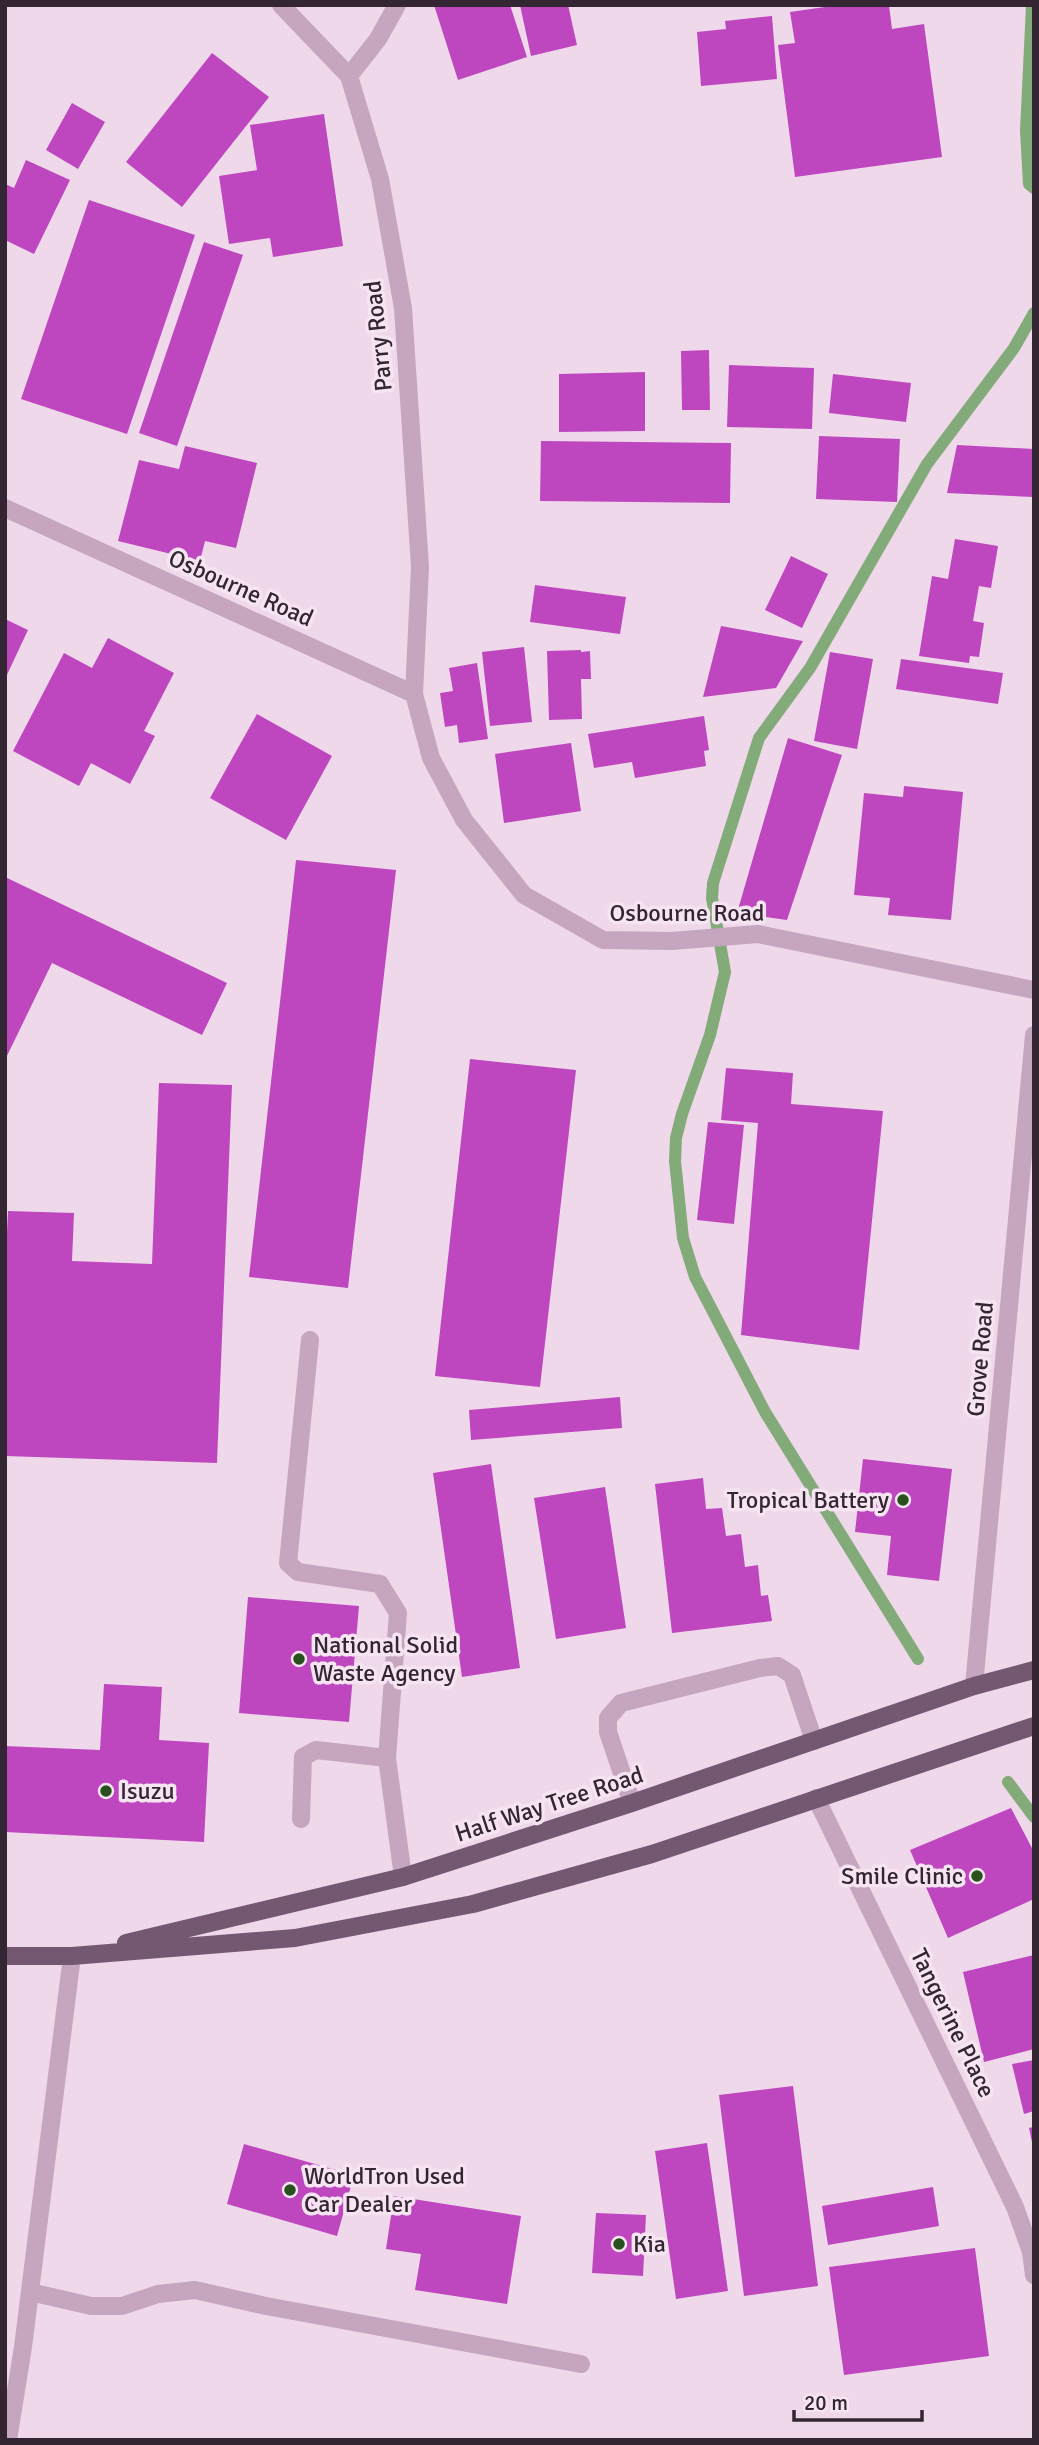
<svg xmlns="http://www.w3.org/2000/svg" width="1039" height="2445" font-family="Signika,sans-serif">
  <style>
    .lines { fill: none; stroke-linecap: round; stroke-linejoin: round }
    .stream { stroke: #83aa79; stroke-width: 12 }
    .building { fill: #be47bf }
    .minor { stroke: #c6a5bf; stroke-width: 18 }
    .major { stroke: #745871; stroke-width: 18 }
    .poi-dot { fill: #28511e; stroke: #f7e4f2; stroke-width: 2.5 }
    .labels { text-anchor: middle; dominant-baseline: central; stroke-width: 7; stroke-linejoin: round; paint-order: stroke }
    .street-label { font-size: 24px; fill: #332632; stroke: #f7e4f2 }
    .poi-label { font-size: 24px; fill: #332632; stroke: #f7e4f2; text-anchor: start }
  </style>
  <rect width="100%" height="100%" fill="#efd8e9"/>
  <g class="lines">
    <path class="stream" d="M 1032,5 L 1026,131 L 1029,184 L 1034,188
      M 918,1659 L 765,1412 L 695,1277 L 683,1238 L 675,1161 L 676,1138 L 682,1114 L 710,1035 L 725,972 L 712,898 L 713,883 L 759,738 L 810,668 L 927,464 L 1014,348 L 1034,313
      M 1008,1782 L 1034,1817"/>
  </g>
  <path class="building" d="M 434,5 L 510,5 L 527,57 L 458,80 Z
    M 520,5 L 568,5 L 577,45 L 531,56 Z
    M 839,5 L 889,5 L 892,29 L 924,24 L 942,157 L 795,177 L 778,45 L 795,43 L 790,12 Z
    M 772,16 L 777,79 L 701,86 L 697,32 L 726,29 L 725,21 Z
    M 212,53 L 269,97 L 182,207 L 126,162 Z
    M 72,103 L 105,122 L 78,169 L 46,150 Z
    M 324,114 L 343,246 L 273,257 L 270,238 L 229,244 L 219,176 L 257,170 L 250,125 Z
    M 26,160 L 70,180 L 34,254 L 5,240 L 5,184 L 14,188 Z
    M 89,200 L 195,235 L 127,434 L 21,399 Z
    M 204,242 L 243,255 L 177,446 L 139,433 Z
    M 709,350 L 710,410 L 682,410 L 681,351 Z
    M 729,365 L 814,368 L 812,429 L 727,427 Z
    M 645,372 L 645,431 L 559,432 L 559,374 Z
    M 833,374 L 911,383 L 906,422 L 829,413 Z
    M 819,436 L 900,439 L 897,502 L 816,499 Z
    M 541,441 L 731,443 L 730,503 L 540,501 Z
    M 957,445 L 1034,449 L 1034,497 L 947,493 Z
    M 185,446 L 257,463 L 236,548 L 205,541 L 200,561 L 118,541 L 139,460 L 179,469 Z
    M 955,539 L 998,546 L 991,588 L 979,586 L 973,621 L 984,623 L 979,657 L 970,656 L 969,663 L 919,656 L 932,576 L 948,579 Z
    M 791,556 L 828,574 L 802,628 L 765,610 Z
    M 535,585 L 626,597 L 620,634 L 530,622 Z
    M 5,619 L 28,630 L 5,679 Z
    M 721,626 L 803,641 L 776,688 L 703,697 Z
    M 108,638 L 174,673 L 144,731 L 155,736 L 130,784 L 91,763 L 79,786 L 13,751 L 64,653 L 92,668 Z
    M 524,647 L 532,722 L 490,726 L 482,652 Z
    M 581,650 L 581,652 L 590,651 L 591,679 L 581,679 L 582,719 L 549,720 L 547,651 Z
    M 830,652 L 873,659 L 857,749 L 814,741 Z
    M 901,659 L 1003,673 L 998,704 L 896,689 Z
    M 477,663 L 488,739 L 459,743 L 457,725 L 445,727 L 440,693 L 453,691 L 449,668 Z
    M 257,714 L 332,756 L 286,840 L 210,798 Z
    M 704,716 L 709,750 L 704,751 L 706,766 L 635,778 L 632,762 L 594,768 L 588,734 Z
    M 788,738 L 842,755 L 787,920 L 737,913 Z
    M 571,743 L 581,811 L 504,823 L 495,754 Z
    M 904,786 L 963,792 L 951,920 L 888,915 L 890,898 L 854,895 L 864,793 L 903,797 Z
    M 296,860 L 396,870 L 348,1288 L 249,1277 Z
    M 5,877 L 227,983 L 202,1035 L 52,963 L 5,1060 Z
    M 470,1059 L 576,1070 L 540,1387 L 435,1376 Z
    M 726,1068 L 793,1073 L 791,1104 L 883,1111 L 859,1350 L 741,1335 L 758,1123 L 721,1120 Z
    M 159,1083 L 232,1085 L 217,1463 L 5,1456 L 5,1274 L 8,1211 L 74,1213 L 72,1261 L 152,1264 Z
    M 708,1122 L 744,1125 L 734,1224 L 697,1220 Z
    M 620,1397 L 622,1428 L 471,1440 L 469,1410 Z
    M 863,1459 L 952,1469 L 939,1581 L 887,1575 L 891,1536 L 855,1532 Z
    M 491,1464 L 520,1668 L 462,1677 L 433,1473 Z
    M 703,1478 L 706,1509 L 722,1508 L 726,1536 L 741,1534 L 745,1567 L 758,1565 L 761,1596 L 768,1595 L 772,1621 L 672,1633 L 655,1484 Z
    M 605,1487 L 626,1628 L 556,1639 L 534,1498 Z
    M 248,1597 L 359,1606 L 349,1722 L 239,1713 Z
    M 104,1684 L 162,1687 L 159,1740 L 209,1743 L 204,1842 L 5,1832 L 5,1746 L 100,1750 Z
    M 1011,1808 L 1034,1852 L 1034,1899 L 948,1938 L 910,1850 Z
    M 1034,1955 L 1034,2049 L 984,2062 L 963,1972 Z
    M 1034,2060 L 1034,2111 L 1024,2114 L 1012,2064 Z
    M 793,2086 L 818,2286 L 744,2296 L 719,2095 Z
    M 1034,2127 L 1034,2147 L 1033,2147 L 1029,2128 Z
    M 707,2143 L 728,2291 L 676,2299 L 655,2151 Z
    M 244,2144 L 354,2175 L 337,2236 L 227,2204 Z
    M 933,2187 L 939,2226 L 828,2245 L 822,2206 Z
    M 394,2196 L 521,2216 L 507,2304 L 415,2290 L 421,2254 L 386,2249 Z
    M 596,2213 L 646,2215 L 643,2276 L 592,2273 Z
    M 975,2248 L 989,2356 L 844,2375 L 829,2267 Z"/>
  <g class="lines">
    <path class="minor" d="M 281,5 L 349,76 L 380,179 L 403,308 L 420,567 L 414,694 L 431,758 L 464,820 L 524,895 L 603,940 L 672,941 L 758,934 L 1034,990
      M 349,76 L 378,39 L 397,5
      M 5,508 L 414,694
      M 310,1340 L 288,1563 L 298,1572 L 380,1584 L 398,1613 L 387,1758 L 403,1877
      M 974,1686 L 1034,1035
      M 816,1798 L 1015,2207 L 1031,2252 L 1034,2275
      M 632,1803 L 608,1732 L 608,1718 L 621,1703 L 760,1668 L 778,1666 L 792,1675 L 814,1741
      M 301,1819 L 303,1757 L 316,1750 L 387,1758
      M 30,2292 L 91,2306 L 122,2306 L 158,2294 L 195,2290 L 266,2306 L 581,2364
      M 8,2440 L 23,2347 L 72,1956"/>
    <path class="major" d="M 126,1943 L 403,1877 L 632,1803 L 974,1686 L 1034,1670
      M 5,1956 L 72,1956 L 295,1938 L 473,1904 L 652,1854 L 1034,1726"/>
  </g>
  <g class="poi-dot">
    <circle cx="903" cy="1500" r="7"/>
    <circle cx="299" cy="1659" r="7"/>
    <circle cx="106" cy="1791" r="7"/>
    <circle cx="977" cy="1876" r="7"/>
    <circle cx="290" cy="2190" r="7"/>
    <circle cx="619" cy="2244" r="7"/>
  </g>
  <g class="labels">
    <g class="street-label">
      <text transform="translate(378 336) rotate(-96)">Parry Road</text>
      <text transform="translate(241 588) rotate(24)">Osbourne Road</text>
      <text x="687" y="913">Osbourne Road</text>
      <text transform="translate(980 1359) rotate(-85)">Grove Road</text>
      <text transform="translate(549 1804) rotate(-18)">Half Way Tree Road</text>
      <text transform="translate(953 2023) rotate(64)">Tangerine Place</text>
    </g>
    <g class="poi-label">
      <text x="889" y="1500" text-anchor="end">Tropical Battery</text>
      <text x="313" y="1645">National Solid<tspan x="313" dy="28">Waste Agency</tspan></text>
      <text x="120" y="1791">Isuzu</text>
      <text x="963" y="1876" text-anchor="end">Smile Clinic</text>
      <text x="304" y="2176">WorldTron Used<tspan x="304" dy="28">Car Dealer</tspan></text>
      <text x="633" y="2244">Kia</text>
    </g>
  </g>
  <rect width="1039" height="2445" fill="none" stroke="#332632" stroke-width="14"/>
  <path d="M794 2410v10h128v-10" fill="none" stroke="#332632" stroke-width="3.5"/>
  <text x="804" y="2410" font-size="21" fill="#332632" stroke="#f7e4f2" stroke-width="5" paint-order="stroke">20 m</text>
</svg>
